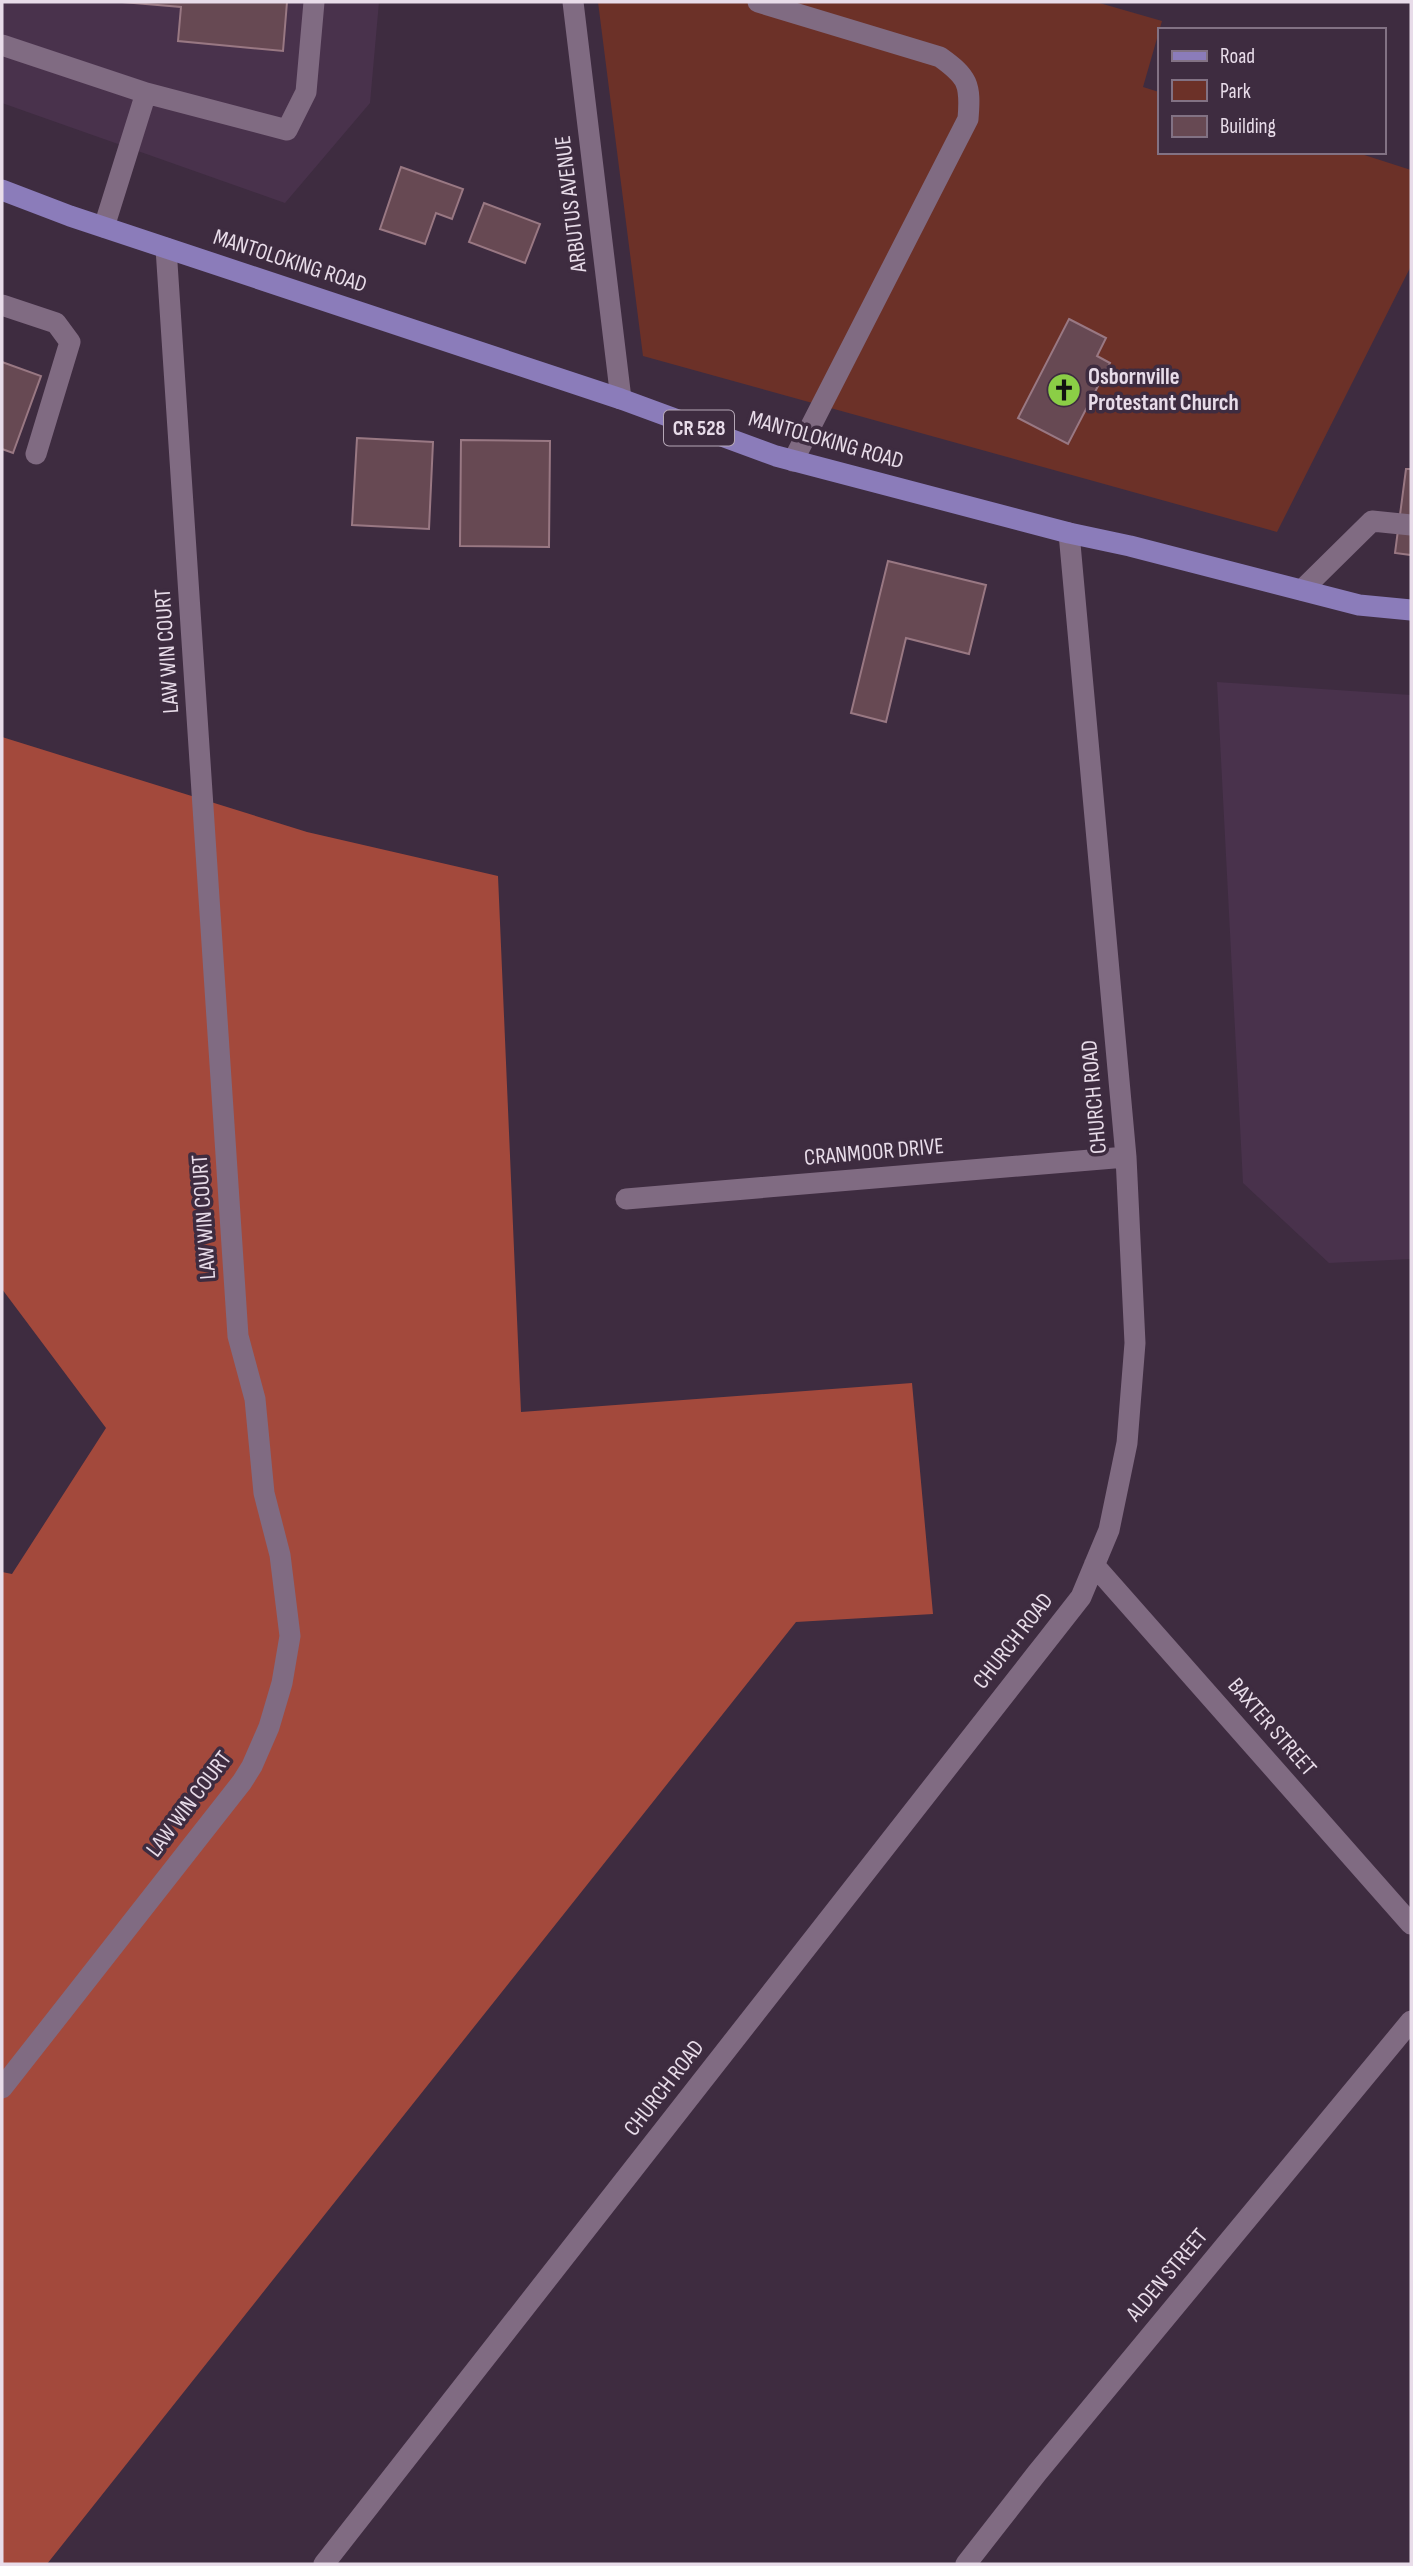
<svg xmlns="http://www.w3.org/2000/svg" width="1413" height="2566" font-family="'Sofia Sans Condensed',sans-serif">
  <style>
    .built { fill: #49324c }
    .green { fill: #6c3128 }
    .forest { fill: #a3493c }
    .building { fill: #674953; stroke: #997883; stroke-width: 2 }
    .lines { fill: none; stroke-linecap: round; stroke-linejoin: round }
    .minor { stroke: #806b82; stroke-width: 21 }
    .major { stroke: #8b7cba; stroke-width: 21 }
    .labels { text-anchor: middle; dominant-baseline: central; stroke-width: 7; stroke-linejoin: round; paint-order: stroke }
    .shield { fill: #3e2c40; stroke: #b5a7b6; stroke-width: 2 }
    .shield-label { font-size: 21px; font-weight: bold; fill: #e8dce9 }
    .street-label { font-size: 23px; fill: #e8dce9; stroke: #3e2c40 }
    .poi-label { font-size: 23px; font-weight: bold; fill: #e8dce9; stroke: #3e2c40; text-anchor: start }
  </style>
  <rect width="100%" height="100%" fill="#3e2c40"/>
  <path class="built" d="M 2,2 L 379,2 L 370,103 L 285,203 L 2,103 Z
    M 1217,682 L 1411,695 L 1411,1259 L 1329,1263 L 1243,1183 Z"/>
  <path class="green" d="M 598,2 L 1096,2 L 1162,21 L 1143,87 L 1159,92 L 1159,152 L 1355,152 L 1411,170 L 1411,266 L 1277,532 L 643,356 Z"/>
  <path class="forest" d="M 2,737 L 307,832 L 498,876 L 521,1412 L 912,1383 L 933,1614 L 796,1622 L 47,2564 L 2,2564 L 2,1572 L 12,1574 L 106,1428 L 2,1289 Z"/>
  <path class="building" d="M 122,2 L 287,2 L 283,51 L 178,41 L 181,7 Z
    M 401,167 L 463,189 L 452,219 L 436,213 L 425,244 L 380,229 Z
    M 484,203 L 540,224 L 525,263 L 469,242 Z
    M 1069,319 L 1106,338 L 1097,356 L 1110,363 L 1068,444 L 1018,418 Z
    M 2,362 L 41,376 L 13,453 L 2,449 Z
    M 357,438 L 433,442 L 429,529 L 352,525 Z
    M 461,440 L 550,441 L 549,547 L 460,546 Z
    M 1406,469 L 1411,469 L 1411,555 L 1395,553 Z
    M 888,561 L 986,585 L 969,654 L 906,638 L 886,722 L 851,713 Z"/>
  <g class="lines">
    <path class="minor" d="M 573,2 L 621,399
      M 758,2 L 940,57 C 968,77 971,84 968,119 L 793,461
      M 2,45 L 146,93 L 104,227
      M 146,93 L 287,130 L 306,92 L 314,2
      M 2,305 L 56,323 L 70,342 L 36,454
      M 1302,590 L 1372,521 L 1411,525
      M 626,1199 L 1126,1157
      M 1094,1565 L 1411,1924
      M 2,2088 L 242,1782 L 252,1766 L 269,1727 L 282,1683 L 290,1636 L 280,1555 L 264,1493 L 255,1399 L 238,1336 L 166,248
      M 324,2564 L 1081,1597 L 1109,1530 L 1127,1443 L 1135,1343 L 1126,1157 L 1069,533
      M 966,2564 L 1037,2473 L 1411,2021"/>
    <path class="major" d="M 2,190 L 70,216 L 621,399 L 776,456 L 1069,533 L 1130,546 L 1359,605 L 1411,610"/>
  </g>
  <defs>
    <g id="church-disc" transform="scale(1.75)"><circle r="9.5" fill="#8bce46" stroke="#3e2c40"/><path d="M-1.2-6h2.4v3.5h3.3v2.4h-3.3V6h-2.4V-.1h-3.3v-2.4h3.3Z" fill="#111"/></g>
  </defs>
  <g fill-rule="evenodd">
    <use href="#church-disc" x="1064" y="390"/>
  </g>
  <g class="labels">
    <rect class="shield" x="664" y="410.5" width="70" height="35" rx="5"/>
    <g class="shield-label">
      <text x="699" y="428">CR 528</text>
    </g>
    <g class="street-label">
      <text transform="translate(571 204) rotate(-97)">ARBUTUS AVENUE</text>
      <text transform="translate(290 261) rotate(18)">MANTOLOKING ROAD</text>
      <text transform="translate(826 440) rotate(16)">MANTOLOKING ROAD</text>
      <text transform="translate(167 651) rotate(-94)">LAW WIN COURT</text>
      <text transform="translate(1094 1097) rotate(-95)">CHURCH ROAD</text>
      <text transform="translate(874 1152) rotate(-5)">CRANMOOR DRIVE</text>
      <text transform="translate(204 1217) rotate(-94)">LAW WIN COURT</text>
      <text transform="translate(1013 1641) rotate(-52)">CHURCH ROAD</text>
      <text transform="translate(1272 1727) rotate(49)">BAXTER STREET</text>
      <text transform="translate(189 1804) rotate(-53)">LAW WIN COURT</text>
      <text transform="translate(664 2088) rotate(-52)">CHURCH ROAD</text>
      <text transform="translate(1167 2275) rotate(-50)">ALDEN STREET</text>
    </g>
    <g class="poi-label">
      <text x="1088" y="377">Osbornville<tspan x="1088" dy="26">Protestant Church</tspan></text>
    </g>
  </g>
  <rect width="1413" height="2566" fill="none" stroke="#e8dce9" stroke-width="7"/>
  <rect x="1158" y="28" width="228" height="126" fill="#3e2c40" stroke="#827284" stroke-width="2"/>
  <rect x="1172" y="51" width="35" height="10" fill="#8b7cba" stroke="#827284" stroke-width="2"/>
  <text x="1220" y="63" font-size="21" fill="#e8dce9">Road</text>
  <rect x="1172" y="80" width="35" height="21" fill="#6c3128" stroke="#827284" stroke-width="2"/>
  <text x="1220" y="98" font-size="21" fill="#e8dce9">Park</text>
  <rect x="1172" y="116" width="35" height="21" fill="#674953" stroke="#827284" stroke-width="2"/>
  <text x="1220" y="133" font-size="21" fill="#e8dce9">Building</text>
</svg>
